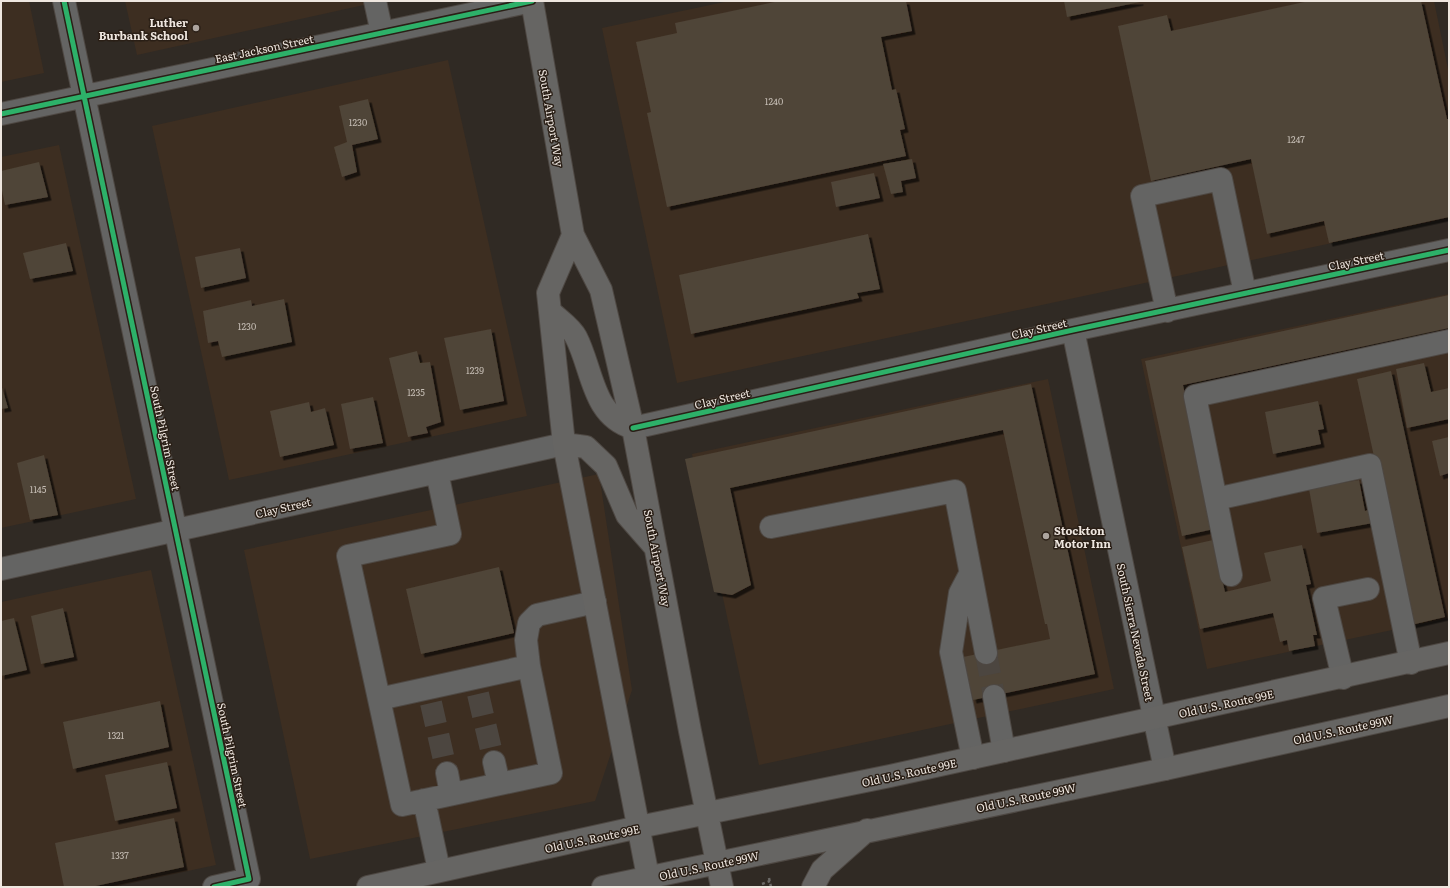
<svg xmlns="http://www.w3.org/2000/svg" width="1450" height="888" font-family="Literata,serif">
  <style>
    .built { fill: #3d2e21 }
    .building { fill: #4f4437; filter: url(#shadow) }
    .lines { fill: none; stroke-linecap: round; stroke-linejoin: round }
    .minor-tunnel { stroke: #4c4640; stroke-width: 22; stroke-dasharray: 22 11; stroke-linecap: butt }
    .minor-casing { stroke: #4e4843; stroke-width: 24 }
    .major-casing { stroke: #4e4843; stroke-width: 24 }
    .path { stroke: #6b6966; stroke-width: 2.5; stroke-dasharray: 3 3; stroke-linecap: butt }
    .minor { stroke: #646463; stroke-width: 22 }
    .major { stroke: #666563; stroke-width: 22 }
    .cycleway-casing { stroke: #2a1f16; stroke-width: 8 }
    .cycleway { stroke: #2db169; stroke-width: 5 }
    .poi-dot { fill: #aca49e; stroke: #2a1f16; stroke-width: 1.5 }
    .labels { text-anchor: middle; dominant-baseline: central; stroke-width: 3; stroke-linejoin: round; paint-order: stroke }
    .number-label { font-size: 9px; fill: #c6beb5 }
    .poi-label { font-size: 11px; font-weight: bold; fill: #eee6df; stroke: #2a1f16; text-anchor: end }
    .street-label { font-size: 11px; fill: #eee6df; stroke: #2a1f16 }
  </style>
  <defs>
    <filter id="shadow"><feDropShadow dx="3.5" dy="3.5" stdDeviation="0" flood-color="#0009"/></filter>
  </defs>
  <rect width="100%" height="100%" fill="#302a24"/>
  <path class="built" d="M 1,1 L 29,1 L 44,73 L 1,82 Z
    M 125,1 L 382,1 L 137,55 Z
    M 729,1 L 1434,1 L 1449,74 L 1449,218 L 677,383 L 602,28 Z
    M 448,60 L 527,416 L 229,480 L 152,126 Z
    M 59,145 L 136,499 L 1,528 L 1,157 Z
    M 1449,294 L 1449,618 L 1207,669 L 1141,359 Z
    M 1048,379 L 1114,689 L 759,765 L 692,454 Z
    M 599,474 L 632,690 L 595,801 L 310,859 L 244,550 Z
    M 151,570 L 216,865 L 112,887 L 1,887 L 1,602 Z"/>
  <path class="building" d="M 779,1 L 906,1 L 912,31 L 881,37 L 892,90 L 896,89 L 905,129 L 900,130 L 906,156 L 667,207 L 647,113 L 651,112 L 636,42 L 677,33 L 675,23 Z
    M 1064,1 L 1140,1 L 1140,2 L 1067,17 Z
    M 1309,1 L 1421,1 L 1447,119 L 1449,119 L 1449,217 L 1329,243 L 1324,221 L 1267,234 L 1251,159 L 1151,181 L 1118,26 L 1167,15 L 1171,31 Z
    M 368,99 L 378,139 L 352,145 L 357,172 L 342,177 L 334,147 L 347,142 L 339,106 Z
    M 912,159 L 916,178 L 901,181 L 903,192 L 891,194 L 883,164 Z
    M 39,162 L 48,197 L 5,205 L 1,186 L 1,171 Z
    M 874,173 L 880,198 L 836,207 L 831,182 Z
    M 868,234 L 880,289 L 857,293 L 859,298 L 691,334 L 679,275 Z
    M 66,243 L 73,271 L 30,279 L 23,253 Z
    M 240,248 L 246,278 L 201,288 L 195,257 Z
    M 1449,295 L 1449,328 L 1183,385 L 1214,529 L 1182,536 L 1145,361 Z
    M 284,299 L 292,342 L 222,357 L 218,341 L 208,343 L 203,311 L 251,300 L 252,306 Z
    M 491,329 L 504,401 L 460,410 L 444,338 Z
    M 417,351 L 420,363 L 430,362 L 441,422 L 426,427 L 428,433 L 408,437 L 389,358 Z
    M 1424,363 L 1431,392 L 1449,388 L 1449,419 L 1407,428 L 1396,369 Z
    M 1391,371 L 1445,617 L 1411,625 L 1357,379 Z
    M 1,384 L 8,408 L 1,409 Z
    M 1031,384 L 1095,674 L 973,700 L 963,657 L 1050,639 L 1047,624 L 1045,624 L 1003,430 L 730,488 L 751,585 L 732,595 L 714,592 L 685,459 Z
    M 373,397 L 383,443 L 350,449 L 341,404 Z
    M 1318,401 L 1324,429 L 1318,430 L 1321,444 L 1273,454 L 1265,412 Z
    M 309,402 L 311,412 L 325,408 L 334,445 L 280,457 L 270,411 Z
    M 1449,437 L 1449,473 L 1440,476 L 1432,441 Z
    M 44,455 L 58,515 L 30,520 L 17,463 Z
    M 1359,480 L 1365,511 L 1371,509 L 1373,523 L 1317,533 L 1309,489 Z
    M 1213,540 L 1225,592 L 1271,581 L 1264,553 L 1302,545 L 1311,584 L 1306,585 L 1317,635 L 1313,635 L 1315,646 L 1289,651 L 1287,640 L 1280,642 L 1273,613 L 1200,629 L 1182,547 Z
    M 499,567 L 514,633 L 421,654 L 406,589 Z
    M 63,608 L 74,657 L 41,664 L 31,616 Z
    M 14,618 L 27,670 L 1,676 L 1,621 Z
    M 160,701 L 169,747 L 73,769 L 63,722 Z
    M 167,762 L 177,808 L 115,821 L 105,775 Z
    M 174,818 L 184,867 L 91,887 L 64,887 L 55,843 Z"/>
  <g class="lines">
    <path class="minor-tunnel" d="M 986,653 L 994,696
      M 478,694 L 494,762
      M 431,703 L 447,773"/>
    <g class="minor-casing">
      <path id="minor" d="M 64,1 L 249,879 L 214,887
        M 375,1 L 382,33
        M 1,114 L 532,1
        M 1167,311 L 1142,196 L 1221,179 L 1245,293
        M 1073,330 L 1165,769
        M 633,428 L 1073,330 L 1449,250
        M 1216,499 L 1370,465 L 1411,663
        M 771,527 L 955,491 L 986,653
        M 1,569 L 564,444
        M 970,574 L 960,593 L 951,652 L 973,758
        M 1231,575 L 1195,396 L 1449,341
        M 529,666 L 526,640 L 529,623 L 537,615 L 595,602
        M 1343,678 L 1324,598 L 1368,589
        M 994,696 L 1004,751
        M 379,699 L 529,666 L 551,773 L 402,805 L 348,556 L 450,534 L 437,472
        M 494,762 L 499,784
        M 447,773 L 451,794
        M 424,800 L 439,870"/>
    </g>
    <g class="major-casing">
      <path id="major" d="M 532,1 L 573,235 L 601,290 L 633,428 L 690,731 L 722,887
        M 573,235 L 548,293 L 564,444 L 650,887
        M 550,311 C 558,319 571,327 576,337 C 593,370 592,416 633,428
        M 564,444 L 586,447 L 606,466 L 627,515 L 655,547
        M 368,887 L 639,827 L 890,776 L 1449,653
        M 603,887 L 1165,769 L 1449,706
        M 813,887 L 822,870 L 867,830"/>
    </g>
    <path class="path" d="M 769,878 L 771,887
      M 762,884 L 770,881"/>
    <use href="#minor" class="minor"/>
    <use href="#major" class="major"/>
    <g class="cycleway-casing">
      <path id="cycleway" d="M 64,1 L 249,879 L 214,887
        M 1,114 L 532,1
        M 633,428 L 1073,330 L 1449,250"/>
    </g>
    <use href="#cycleway" class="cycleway"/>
  </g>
  <g class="poi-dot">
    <circle cx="196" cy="28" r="4"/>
    <circle cx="1046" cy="536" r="4"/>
  </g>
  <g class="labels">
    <g class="number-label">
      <text x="774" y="101">1240</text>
      <text x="358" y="122">1230</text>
      <text x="1296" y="139">1247</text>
      <text x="247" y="326">1230</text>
      <text x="475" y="370">1239</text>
      <text x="416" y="392">1235</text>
      <text x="38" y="489">1145</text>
      <text x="116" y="735">1321</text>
      <text x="120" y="855">1337</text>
    </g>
    <g class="poi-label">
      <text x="188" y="22">Luther<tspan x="188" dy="13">Burbank School</tspan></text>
      <text x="1054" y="530" text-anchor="start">Stockton<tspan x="1054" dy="13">Motor Inn</tspan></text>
    </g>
    <g class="street-label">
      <text transform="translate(264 48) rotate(-12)">East Jackson Street</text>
      <text transform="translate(552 118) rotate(80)">South Airport Way</text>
      <text transform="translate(1356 260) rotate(-12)">Clay Street</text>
      <text transform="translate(1039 328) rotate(-13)">Clay Street</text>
      <text transform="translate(722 398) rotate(-13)">Clay Street</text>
      <text transform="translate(166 438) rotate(78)">South Pilgrim Street</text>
      <text transform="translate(283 507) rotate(-13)">Clay Street</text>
      <text transform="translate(658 558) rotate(79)">South Airport Way</text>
      <text transform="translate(1136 632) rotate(78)">South Sierra Nevada Street</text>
      <text transform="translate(1226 703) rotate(-12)">Old U.S. Route 99E</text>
      <text transform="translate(1343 729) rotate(-12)">Old U.S. Route 99W</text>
      <text transform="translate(233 755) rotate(78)">South Pilgrim Street</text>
      <text transform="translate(909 772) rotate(-12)">Old U.S. Route 99E</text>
      <text transform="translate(1026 797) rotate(-12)">Old U.S. Route 99W</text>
      <text transform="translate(592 838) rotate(-12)">Old U.S. Route 99E</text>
      <text transform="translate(709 865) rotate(-12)">Old U.S. Route 99W</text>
    </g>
  </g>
  <rect width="1450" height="888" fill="none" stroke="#eee6df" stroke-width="4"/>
</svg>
